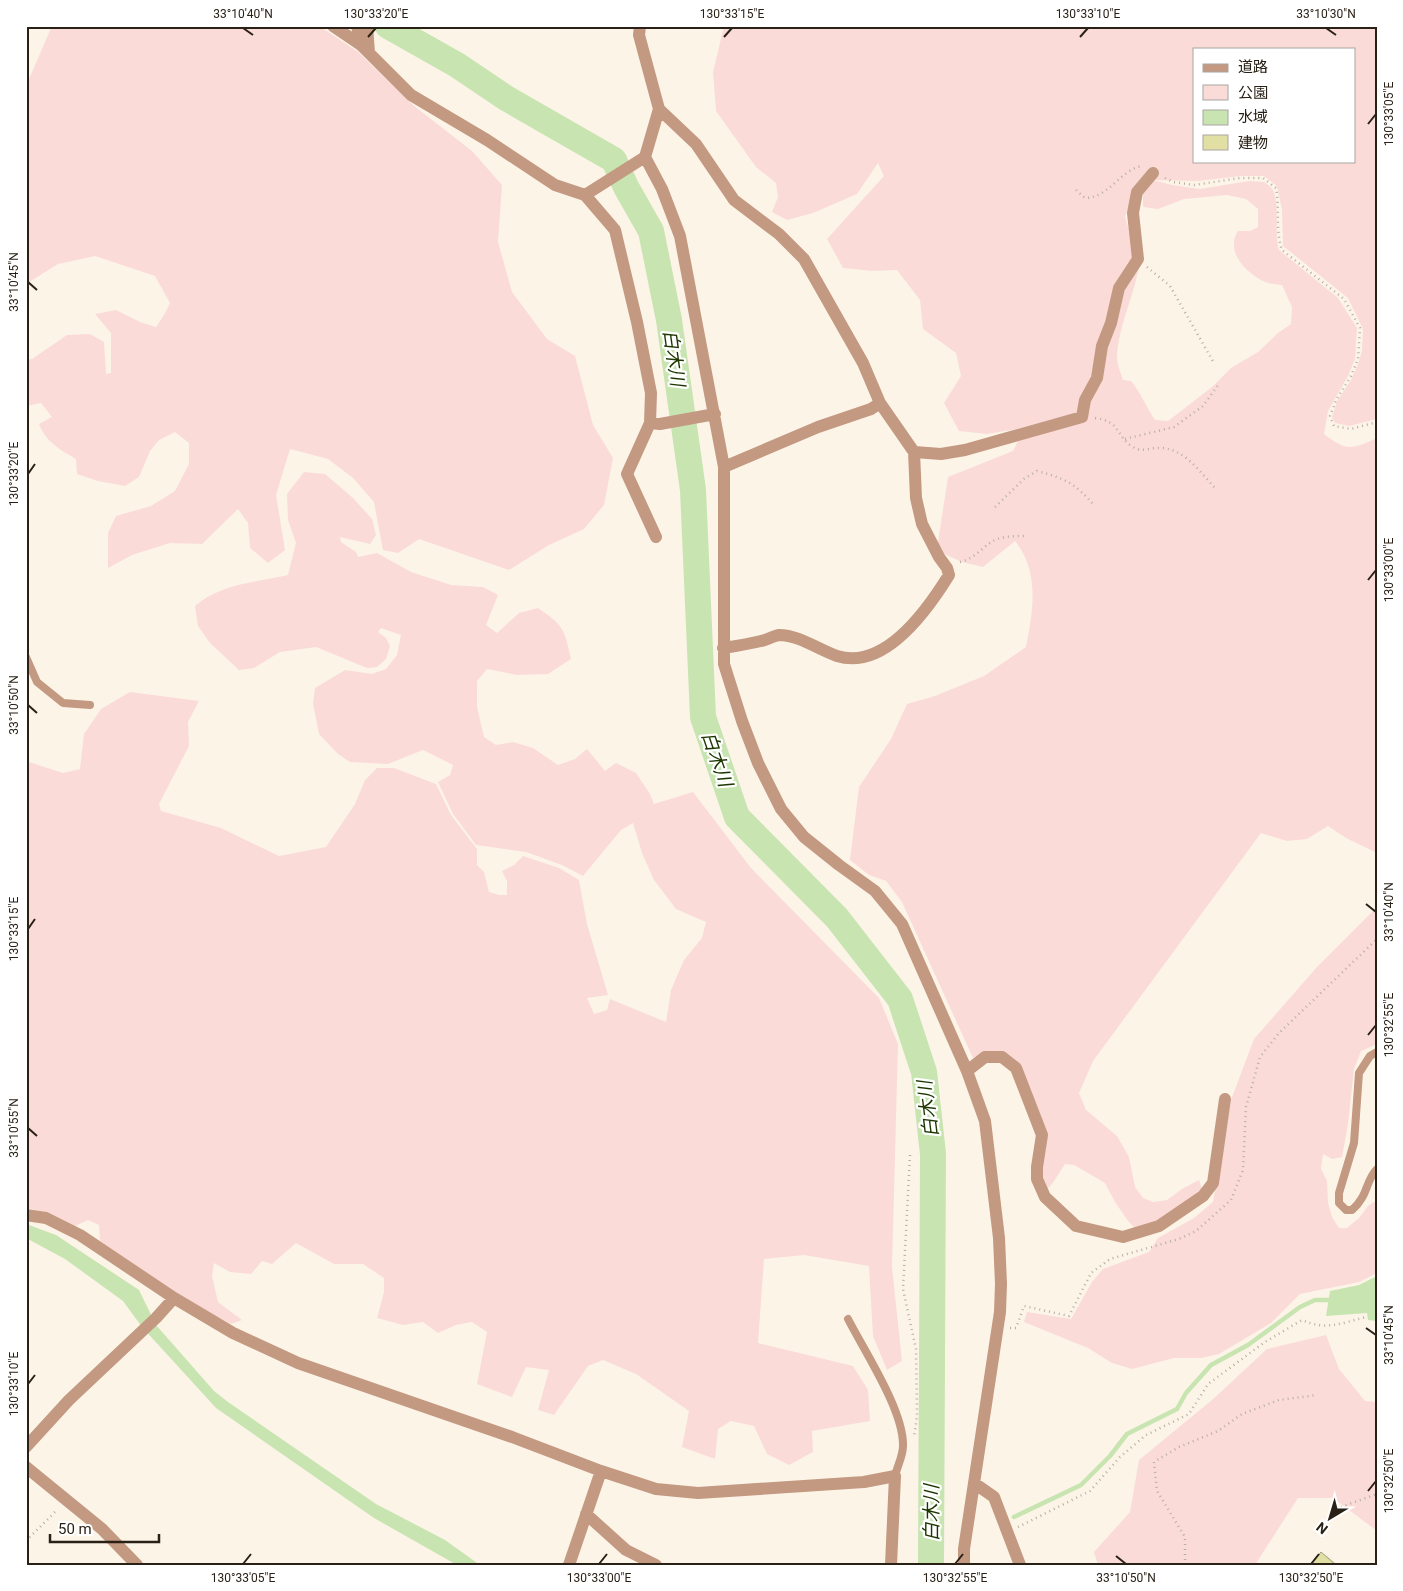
<svg xmlns="http://www.w3.org/2000/svg" width="1403" height="1591" font-family="Roboto,'Noto Sans JP',sans-serif">
  <style>
    .green { fill: #fadbd8; fill-rule: evenodd }
    .water { fill: #c7e4b1 }
    .lines { fill: none; stroke-linecap: round; stroke-linejoin: round }
    .stream { stroke: #c7e4b1; stroke-width: 4.5 }
    .river { stroke: #c7e4b1; stroke-width: 26 }
    .building { fill: #e2dfa5; stroke: #9f9e7c; filter: url(#shadow) }
    .path { stroke: #b8afa3; stroke-width: 2.5; stroke-dasharray: 1 4; stroke-linecap: butt }
    .service { stroke: #c39981; stroke-width: 8 }
    .minor { stroke: #c39981; stroke-width: 12 }
    .ticks { fill: none; stroke: #292116; stroke-width: 2 }
    .labels { text-anchor: middle; dominant-baseline: central; stroke-width: 4.5; stroke-linejoin: round; paint-order: stroke }
    .water-label { font-size: 19px; font-style: italic; fill: #1e3700; stroke: #fff }
    .neatline { fill: none; stroke: #292116; stroke-width: 2 }
    .ticks-label { font-size: 12px; text-anchor: middle; fill: #292116 }
  </style>
  <defs>
    <filter id="shadow"><feDropShadow dx="4" dy="4" stdDeviation="1" flood-color="#0004"/></filter>
  </defs>
  <rect width="100%" height="100%" fill="#fdf4e8"/>
  <path class="green" d="M 52,26 L 319,26 L 357,51 L 413,105 L 472,151 L 502,185 L 498,242 L 512,292 L 547,339 L 575,356 L 593,425 L 613,458 L 604,505 L 584,529 L 549,545 L 509,570 L 419,539 L 398,553 L 383,550 L 374,502 L 353,478 L 328,459 L 290,449 L 276,495 L 285,550 L 268,563 L 250,548 L 248,523 L 238,509 L 202,544 L 170,543 L 132,555 L 108,568 L 108,533 L 116,516 L 151,506 L 175,491 L 189,464 L 189,443 L 175,432 L 159,440 L 150,451 L 139,477 L 125,486 L 98,481 L 77,474 L 76,459 C 60,450 45,441 39,424 L 52,417 L 41,403 L 26,406 L 26,360 L 32,359 L 67,335 L 90,334 L 104,342 L 106,374 L 111,373 L 111,333 L 95,314 L 116,310 L 140,322 L 156,327 L 164,315 L 170,303 L 155,276 L 95,256 L 58,264 L 26,284 L 26,86 Z
    M 724,26 L 1377,26 L 1377,419 L 1349,426 L 1335,423 L 1332,417 L 1337,401 L 1351,380 L 1358,364 L 1362,351 L 1363,329 L 1348,298 L 1283,246 L 1282,210 L 1277,186 L 1264,176 L 1241,176 L 1198,181 L 1153,180 L 1172,185 L 1200,189 L 1249,181 L 1264,182 C 1267,184 1271,187 1273,190 C 1280,204 1274,234 1279,250 L 1338,298 L 1357,328 L 1355,359 L 1348,376 L 1328,411 L 1324,434 C 1347,452 1352,449 1377,438 L 1377,853 L 1346,838 L 1328,826 L 1307,839 L 1287,841 L 1261,833 L 1093,1061 L 1079,1093 L 1086,1110 L 1117,1136 L 1129,1157 L 1135,1187 L 1143,1198 L 1153,1202 L 1167,1200 L 1182,1189 L 1199,1180 L 1203,1192 L 1173,1220 L 1143,1236 L 1128,1221 L 1115,1202 L 1105,1183 L 1074,1165 L 1065,1164 L 1052,1184 L 1047,1189 L 1040,1175 L 1046,1145 L 1041,1120 L 1017,1064 L 1002,1054 L 984,1052 L 973,1058 L 902,902 L 886,881 L 869,875 L 850,860 L 859,787 L 891,739 L 907,704 L 935,696 L 984,676 L 1026,647 C 1033,611 1040,572 1015,541 L 983,567 L 962,562 L 940,552 L 938,542 L 948,477 L 1013,451 L 1019,439 L 1085,419 L 1089,398 L 1100,378 L 1105,345 L 1118,305 L 1122,288 L 1139,266 C 1134,297 1118,326 1117,358 C 1117,365 1121,373 1123,380 L 1131,381 C 1141,393 1146,407 1155,420 L 1168,421 L 1212,387 L 1231,368 L 1258,352 L 1278,333 L 1291,324 L 1292,307 L 1282,285 C 1276,284 1268,284 1263,281 C 1245,272 1225,251 1238,231 L 1250,231 L 1258,227 L 1258,209 L 1246,199 L 1227,195 L 1184,199 L 1158,209 L 1143,207 L 1143,195 L 1131,200 L 1125,217 L 1132,239 L 1134,261 L 1117,287 L 1109,322 L 1101,341 L 1095,376 L 1083,398 L 1079,414 L 1022,430 L 1017,429 L 987,434 L 959,431 L 944,403 L 961,376 L 956,353 L 923,329 L 920,300 L 897,270 L 873,271 L 843,268 L 827,239 L 884,176 L 878,163 L 857,194 L 813,213 L 787,220 L 772,212 L 778,197 L 776,183 L 756,167 L 716,111 L 713,72 ZM 1194,49 L 1354,49 L 1354,161 L 1194,161 Z
    M 304,472 L 325,474 L 353,498 L 372,519 L 376,535 L 370,544 L 340,537 L 341,542 L 356,552 L 358,557 L 377,553 L 411,572 L 451,585 L 483,587 L 498,595 L 486,625 L 497,633 L 519,613 L 538,608 C 564,626 564,628 571,659 L 548,674 L 517,675 L 487,669 L 477,681 L 477,707 L 484,737 L 496,745 L 513,742 L 533,748 L 558,765 L 575,759 L 587,749 L 605,771 L 616,763 L 636,773 L 650,794 L 654,804 L 693,792 L 751,868 L 879,998 L 898,1044 L 892,1267 L 902,1361 L 887,1370 L 873,1336 L 869,1266 L 804,1255 L 764,1259 L 758,1343 L 853,1366 L 868,1390 L 870,1421 L 812,1431 L 813,1452 L 789,1465 L 767,1454 L 754,1426 L 731,1421 L 718,1429 L 715,1459 L 682,1447 L 689,1411 L 636,1374 L 603,1360 L 588,1366 L 554,1415 L 538,1410 L 549,1370 L 526,1367 L 512,1397 L 477,1384 L 487,1332 L 472,1322 L 456,1325 L 438,1333 L 423,1322 L 403,1325 L 377,1318 L 384,1292 L 384,1278 L 363,1264 L 334,1264 L 296,1243 L 272,1264 L 262,1261 L 251,1274 L 230,1272 L 214,1263 L 212,1276 L 218,1302 L 242,1320 L 231,1324 L 179,1297 L 100,1241 L 99,1225 L 88,1220 L 75,1226 L 46,1212 L 26,1208 L 26,761 L 63,773 L 80,769 L 84,734 L 101,709 L 130,692 L 199,701 L 188,722 L 189,746 L 159,804 L 161,811 L 221,828 L 279,856 L 326,847 L 355,804 L 365,780 L 377,768 L 394,768 L 436,784 L 451,815 L 477,849 L 477,865 L 484,872 L 489,892 L 499,895 L 507,895 L 507,881 L 502,871 L 514,865 L 523,856 L 559,868 L 579,880 L 587,924 L 608,995 L 587,998 L 594,1014 L 607,1010 L 610,999 L 666,1022 L 671,990 L 684,960 L 702,938 L 706,922 L 676,909 L 654,880 L 642,853 L 633,823 L 621,830 L 583,876 L 562,865 L 526,852 L 476,845 L 453,814 L 438,782 L 450,775 L 453,765 L 423,750 L 388,764 L 350,762 L 338,754 L 319,734 L 313,704 L 315,688 L 345,670 L 372,674 L 386,669 L 397,655 L 401,635 L 381,628 L 378,632 L 386,638 L 390,646 L 386,659 L 377,667 L 367,668 L 316,647 L 280,652 L 254,668 L 239,670 L 210,643 L 198,626 L 195,606 C 219,584 257,582 288,575 L 296,543 L 288,520 L 287,494 Z
    M 1377,907 L 1377,1044 L 1361,1051 L 1354,1069 L 1348,1124 L 1342,1157 L 1332,1159 L 1323,1154 L 1321,1169 L 1327,1181 L 1328,1203 L 1332,1217 L 1339,1228 L 1347,1228 L 1359,1218 L 1368,1206 L 1374,1202 L 1377,1202 L 1377,1273 L 1359,1282 L 1300,1294 L 1271,1323 L 1219,1354 L 1201,1358 L 1174,1358 L 1132,1369 L 1112,1363 L 1088,1348 L 1024,1322 L 1027,1312 L 1071,1319 L 1092,1282 L 1103,1269 L 1149,1252 L 1158,1238 L 1194,1218 L 1213,1202 L 1231,1100 L 1254,1039 L 1317,967 Z
    M 1326,1335 L 1339,1369 L 1365,1401 L 1377,1402 L 1377,1531 L 1333,1498 L 1298,1498 L 1255,1565 L 1098,1565 L 1094,1552 L 1130,1512 L 1139,1460 L 1212,1400 L 1267,1349 Z"/>
  <path class="water" d="M 26,1224 L 56,1235 L 139,1290 L 156,1325 L 214,1391 L 228,1402 L 376,1504 L 445,1540 L 480,1565 L 457,1565 L 374,1518 L 216,1408 L 142,1327 L 123,1301 L 65,1259 L 26,1238 Z
    M 1377,1276 L 1377,1321 L 1368,1320 L 1367,1313 L 1326,1316 L 1330,1291 L 1359,1285 Z"/>
  <g class="lines">
    <path class="stream" d="M 1014,1517 L 1081,1485 L 1110,1456 L 1127,1434 L 1177,1409 L 1186,1393 L 1211,1365 L 1248,1345 L 1300,1307 L 1315,1300 L 1333,1300"/>
    <path class="river" d="M 388,26 L 457,65 L 506,98 L 614,160 L 626,187 L 651,231 L 669,320 L 693,490 L 703,717 L 737,817 L 837,918 L 900,999 L 924,1072 L 933,1154 L 931,1565"/>
  </g>
  <path class="building" d="M 1321,1552 L 1336,1565 L 1311,1565 Z"/>
  <g class="lines">
    <path class="path" d="M 1165,178 L 1173,182 L 1194,185 L 1240,178 L 1263,178 L 1276,188 C 1280,208 1275,230 1282,250 L 1344,299 L 1360,328 L 1358,359 L 1351,376 L 1336,400 L 1330,416 L 1334,426 L 1351,429 L 1377,422
      M 1076,190 L 1085,198 C 1108,198 1120,171 1141,166
      M 1147,267 L 1170,286 L 1214,363
      M 1095,418 C 1121,421 1116,437 1133,447 C 1142,453 1151,447 1160,448 C 1184,448 1200,472 1215,488
      M 1125,439 L 1174,427 L 1203,406 L 1219,384
      M 995,507 L 1024,479 L 1037,471 C 1067,479 1074,483 1095,506
      M 960,562 C 977,558 983,545 997,539 C 1006,536 1016,536 1026,536
      M 910,1155 L 903,1289 L 916,1349 L 917,1416 L 914,1437
      M 1010,1328 L 1016,1328 L 1024,1306 L 1069,1316 L 1091,1273 L 1110,1259 L 1179,1239 L 1196,1231 L 1231,1200 L 1243,1170 L 1246,1107 L 1260,1057 L 1279,1033 L 1377,939
      M 1341,1507 L 1377,1494
      M 1018,1527 L 1090,1491 L 1120,1457 L 1146,1435 L 1189,1414 L 1208,1384 L 1265,1342 L 1302,1320 C 1327,1331 1341,1323 1366,1317
      M 26,1541 L 57,1510
      M 1185,1565 L 1185,1537 L 1157,1491 L 1154,1462 L 1179,1447 L 1218,1431 L 1242,1414 L 1279,1400 L 1317,1395"/>
    <path class="service" d="M 26,657 L 37,682 L 63,703 L 90,705
      M 1377,1052 L 1370,1056 L 1359,1073 L 1354,1143 L 1339,1193 L 1339,1203 L 1346,1210 L 1352,1210 C 1369,1195 1365,1181 1377,1169
      M 848,1319 C 865,1352 904,1411 903,1446 C 903,1456 897,1467 895,1476"/>
    <path class="minor" d="M 333,26 L 361,45 L 411,95 L 487,140 L 555,185 L 585,195 L 615,230 L 637,322 L 651,393 L 650,423 L 627,474 L 656,537
      M 357,26 L 361,45
      M 367,26 L 369,53
      M 640,26 L 639,35 L 659,109 L 696,144 L 734,200 L 779,234 L 804,259 L 863,363 L 880,403 L 914,452 L 916,498 L 922,524 L 939,557 L 947,568 L 949,575 C 928,609 885,671 837,656 C 819,650 799,635 779,635 C 773,636 767,640 761,641 C 749,644 736,646 723,648
      M 645,157 L 662,189 L 680,236 L 724,467 L 724,664 L 742,721 L 758,763 L 781,809 L 804,837 L 839,865 L 875,891 L 902,924 L 967,1071 L 985,1121 L 999,1238 L 1001,1284 L 1000,1312 L 964,1549 L 964,1565
      M 585,195 L 645,157 L 659,109
      M 650,423 L 660,424 L 715,414
      M 914,452 L 941,454 L 965,450 L 1082,417 L 1085,400 L 1097,378 L 1102,346 L 1111,323 L 1119,288 L 1138,259 L 1133,213 L 1137,192 L 1153,173
      M 724,467 L 818,427 L 871,409 L 880,403
      M 967,1071 L 985,1057 L 1002,1057 L 1016,1068 L 1042,1135 L 1037,1167 L 1037,1179 L 1045,1197 L 1076,1226 L 1123,1237 L 1159,1226 L 1203,1196 L 1213,1183 L 1225,1099
      M 26,1215 L 46,1218 L 80,1235 L 174,1298 L 233,1333 L 298,1363 L 512,1437 L 601,1471 L 656,1489 L 698,1493 L 864,1482 L 895,1476 L 891,1565
      M 26,1447 L 69,1400 L 156,1318 L 174,1298
      M 26,1467 L 102,1529 L 137,1565
      M 974,1483 L 994,1497 L 1020,1565
      M 586,1514 L 626,1550 L 656,1565
      M 569,1565 L 601,1471"/>
  </g>
  <path class="ticks" d="M 243,28 L 253,35M 1326,28 L 1336,35M 368,37 L 376,28M 724,37 L 732,28M 1080,37 L 1088,28M 1368,124 L 1376,114M 28,282 L 37,290M 28,474 L 35,464M 1368,580 L 1376,570M 28,705 L 37,713M 1366,904 L 1376,912M 28,929 L 35,919M 1368,1035 L 1376,1025M 28,1128 L 37,1136M 1366,1328 L 1376,1335M 28,1384 L 35,1375M 1368,1491 L 1376,1481M 1116,1556 L 1126,1564M 243,1564 L 251,1554M 599,1564 L 607,1554M 955,1564 L 963,1554M 1311,1564 L 1319,1554"/>
  <g class="labels">
    <g class="water-label">
      <text transform="translate(674 358) rotate(82)">白木川</text>
      <text transform="translate(717 759) rotate(71)">白木川</text>
      <text transform="translate(928 1109) rotate(-97)">白木川</text>
      <text transform="translate(931 1513) rotate(-90)">白木川</text>
    </g>
  </g>
  <rect width="1403" height="1591" fill="none" stroke="#ffffff" stroke-width="55"/>
  <rect x="1193" y="48" width="162" height="115" fill="#ffffff" stroke="#a9a6a2"/>
  <rect x="1203" y="64" width="25" height="8" fill="#c39981" stroke="#a9a6a2"/>
  <text x="1238" y="72" font-size="15" fill="#292116">道路</text>
  <rect x="1203" y="85" width="25" height="15" fill="#fadbd8" stroke="#a9a6a2"/>
  <text x="1238" y="98" font-size="15" fill="#292116">公園</text>
  <rect x="1203" y="110" width="25" height="15" fill="#c7e4b1" stroke="#a9a6a2"/>
  <text x="1238" y="122" font-size="15" fill="#292116">水域</text>
  <rect x="1203" y="135" width="25" height="15" fill="#e2dfa5" stroke="#a9a6a2"/>
  <text x="1238" y="148" font-size="15" fill="#292116">建物</text>
  <g transform="translate(1330 1518) rotate(218)" stroke="#ffffff" stroke-width="4" paint-order="stroke">
  <path d="M0-4L9 19L0 12L-9 19Z" fill="#292116"/>
  <text y="-8" font-size="14" font-weight="bold" text-anchor="middle" fill="#292116">N</text>
  </g>
  <path d="M50 1534v8h109v-8" fill="none" stroke="#292116" stroke-width="2.5"/>
  <text x="58" y="1534" font-size="15" fill="#292116" stroke="#ffffff" stroke-width="4" paint-order="stroke">50 m</text>
  <rect x="28" y="28" width="1348" height="1536" class="neatline"/>
  <g class="ticks-label">
    <text x="243" y="18">33°10'40"N</text>
    <text x="376" y="18">130°33'20"E</text>
    <text x="732" y="18">130°33'15"E</text>
    <text x="1088" y="18">130°33'10"E</text>
    <text x="1326" y="18">33°10'30"N</text>
    <text transform="translate(1389 114) rotate(-90)" y="4">130°33'05"E</text>
    <text transform="translate(14 282) rotate(-90)" y="4">33°10'45"N</text>
    <text transform="translate(14 474) rotate(-90)" y="4">130°33'20"E</text>
    <text transform="translate(1389 570) rotate(-90)" y="4">130°33'00"E</text>
    <text transform="translate(14 705) rotate(-90)" y="4">33°10'50"N</text>
    <text transform="translate(1389 912) rotate(-90)" y="4">33°10'40"N</text>
    <text transform="translate(14 929) rotate(-90)" y="4">130°33'15"E</text>
    <text transform="translate(1389 1025) rotate(-90)" y="4">130°32'55"E</text>
    <text transform="translate(14 1128) rotate(-90)" y="4">33°10'55"N</text>
    <text transform="translate(1389 1335) rotate(-90)" y="4">33°10'45"N</text>
    <text transform="translate(14 1384) rotate(-90)" y="4">130°33'10"E</text>
    <text transform="translate(1389 1481) rotate(-90)" y="4">130°32'50"E</text>
    <text x="243" y="1582">130°33'05"E</text>
    <text x="599" y="1582">130°33'00"E</text>
    <text x="955" y="1582">130°32'55"E</text>
    <text x="1126" y="1582">33°10'50"N</text>
    <text x="1311" y="1582">130°32'50"E</text>
  </g>
</svg>
